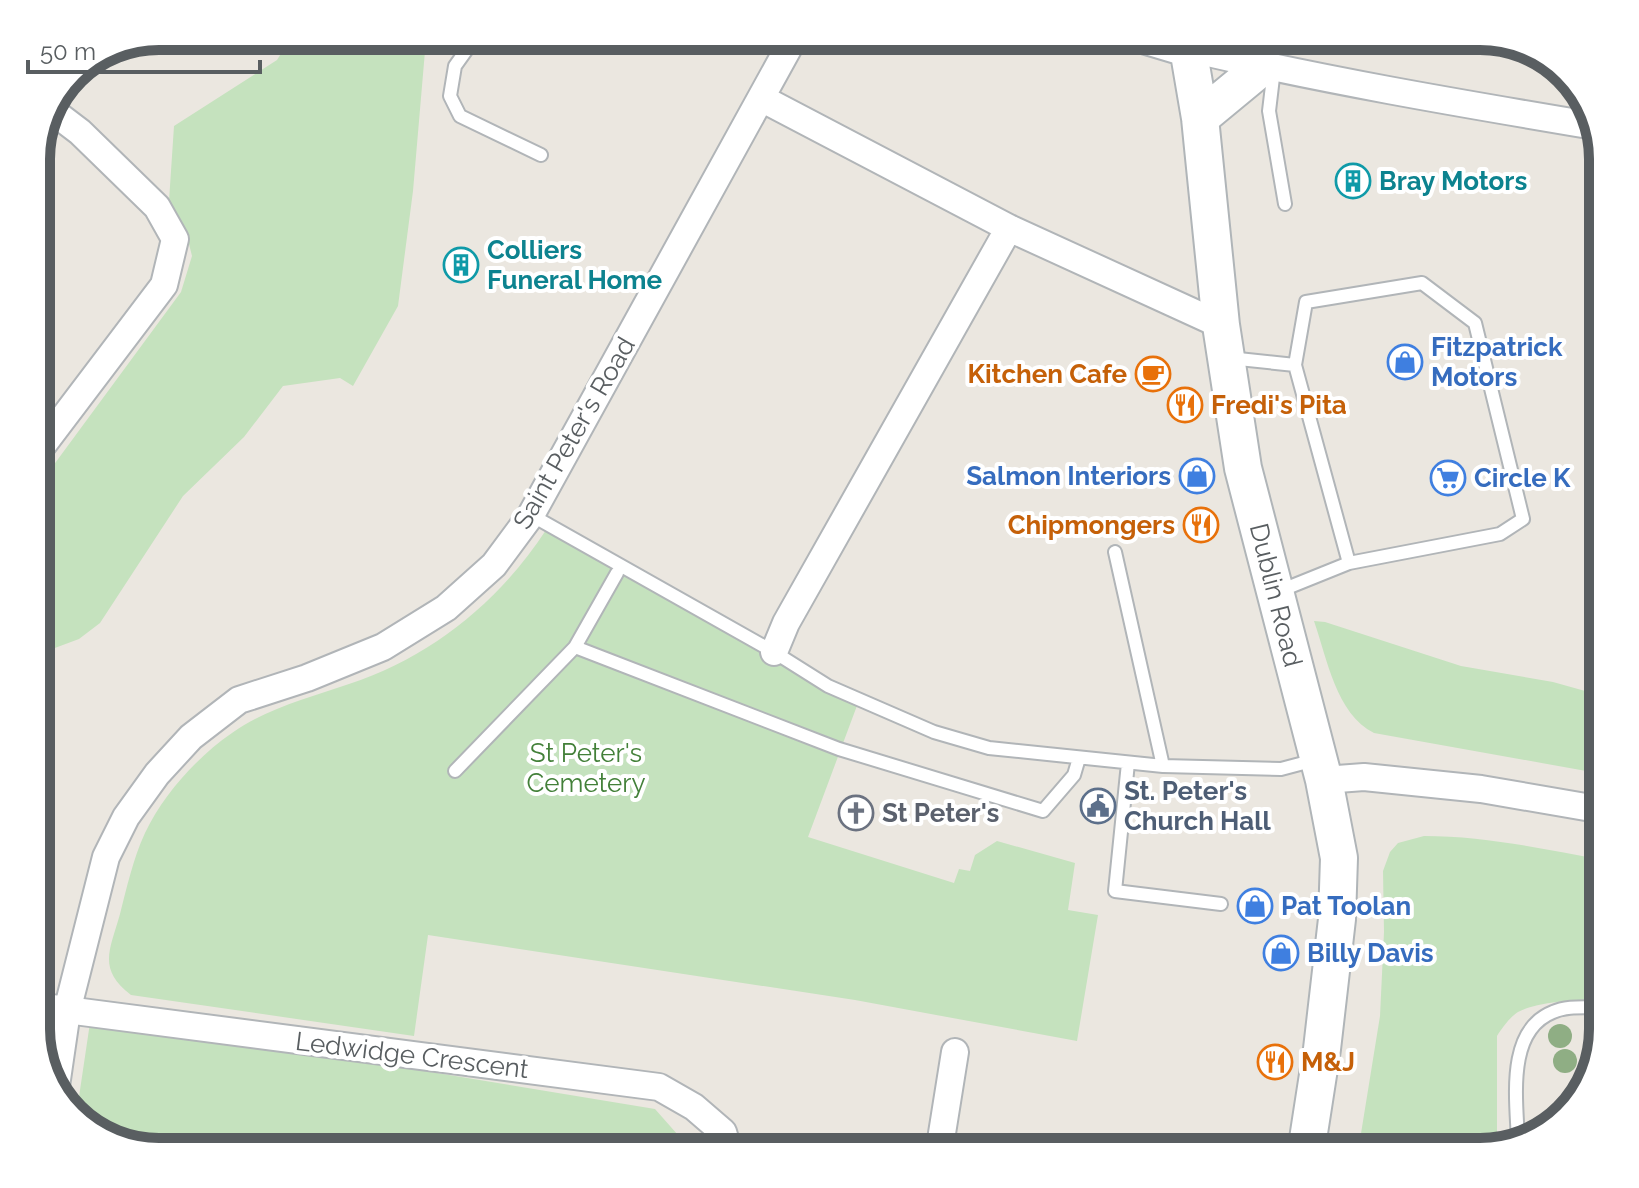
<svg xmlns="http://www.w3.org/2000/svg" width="1639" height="1188" font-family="Raleway,sans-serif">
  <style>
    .green { fill: #c5e2be }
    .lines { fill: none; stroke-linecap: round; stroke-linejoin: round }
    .lane-casing { stroke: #b1b5b8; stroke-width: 16 }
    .street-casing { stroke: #b1b5b8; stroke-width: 30 }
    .secondary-casing { stroke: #b0b5b8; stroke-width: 40 }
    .lane { stroke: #fff; stroke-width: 12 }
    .street { stroke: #fff; stroke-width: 26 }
    .secondary { stroke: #fff; stroke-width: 36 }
    .tree { fill: #8fae84 }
    .labels { text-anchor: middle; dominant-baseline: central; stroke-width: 8; stroke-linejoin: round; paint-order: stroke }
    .culture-label { font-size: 26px; font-weight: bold; fill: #0d838f; stroke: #fff; text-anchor: start }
    .shop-label { font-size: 26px; font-weight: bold; fill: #366cbe; stroke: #fff; text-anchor: start }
    .food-label { font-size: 26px; font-weight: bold; fill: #c56008; stroke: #fff; text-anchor: end }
    .street-label { font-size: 26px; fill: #595e61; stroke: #fff }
    .park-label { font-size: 26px; fill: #438039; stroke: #fff }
    .service-label { font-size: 26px; font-weight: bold; fill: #4e5e75; stroke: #fff; text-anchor: start }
    .worship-label { font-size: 26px; font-weight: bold; fill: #5b616d; stroke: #fff; text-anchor: start }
    .rim { fill: none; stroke: #595e61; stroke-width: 10 }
  </style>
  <rect width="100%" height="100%" fill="#ebe7e0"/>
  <path class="green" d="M 292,36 L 431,36 L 425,51 L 413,191 L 398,306 L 353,386 L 340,378 L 283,386 L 244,437 L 183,496 L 100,623 L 79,639 L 36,655 L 36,489 L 181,292 L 192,256 L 185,228 L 169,201 L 174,126 L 277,60 Z
    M 546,530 L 858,703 L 808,837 L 954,883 L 959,869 L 970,871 L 975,855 L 997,841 L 1075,863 L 1068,910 L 1098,915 L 1077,1041 L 855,1000 L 428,935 L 414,1036 L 131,995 C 97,969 110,950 120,914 C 127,887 133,859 145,833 C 163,795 197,757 232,733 C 267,708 309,698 349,684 C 431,657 499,602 546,530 Z
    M 1314,621 L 1325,622 L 1461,666 L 1553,682 L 1603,696 L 1603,774 L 1374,733 C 1336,714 1327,658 1314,621 Z
    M 1424,836 C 1484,836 1544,849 1603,860 L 1603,999 C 1580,1000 1538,1001 1518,1012 C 1510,1017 1502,1028 1497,1036 L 1497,1146 L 1476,1147 L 1474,1152 L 1358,1152 L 1380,1016 L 1384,932 L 1383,871 L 1390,852 L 1398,843 Z
    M 91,1016 L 655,1109 L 693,1152 L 158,1152 L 84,1127 L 76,1117 Z"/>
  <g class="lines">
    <g class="lane-casing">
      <path id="lane" d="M 481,36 L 470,45 L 455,66 L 450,96 L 460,116 L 541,155
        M 1274,69 L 1269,111 L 1285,204
        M 1229,358 L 1295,365 L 1349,563 L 1277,592
        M 1295,365 L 1306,302 L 1422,283 L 1475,323 L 1523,519 L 1500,534 L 1349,563
        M 531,515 L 774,652 L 828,686 L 934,732 L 989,748 L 1163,766 L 1281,769 L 1315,760
        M 1115,552 L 1163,766
        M 575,647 L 839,749 L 1043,811 L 1074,775 L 1079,758
        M 1128,763 L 1115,891 L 1221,904
        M 455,771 L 575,647 L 617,573
        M 1518,1143 C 1517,1102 1505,1031 1553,1012 C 1568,1005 1587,1008 1603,1007"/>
    </g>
    <g class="street-casing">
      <path id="street" d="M 1187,48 C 1322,80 1458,103 1595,126
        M 761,98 L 1009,228 L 1221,325
        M 36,454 L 164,285 L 175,239 L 157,207 L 80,132 L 55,113
        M 774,652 L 786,623 L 1009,228
        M 1324,780 L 1364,777 L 1481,789 L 1603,810
        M 36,1006 L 659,1087 L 694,1107 L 723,1132 L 729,1152
        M 55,1093 L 67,1011 L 106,857 L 126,817 L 157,774 L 191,737 L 239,700 L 307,678 L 383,647 L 446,608 L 494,565 L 531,515 L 795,36
        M 939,1152 L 955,1052"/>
    </g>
    <g class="secondary-casing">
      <path id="secondary" d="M 1147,36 L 1187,48
        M 1186,36 L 1200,118 L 1221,325 L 1243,468 L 1324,780 L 1339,858 L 1337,919 L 1322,1049 L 1306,1152
        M 1200,118 L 1263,66 L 1237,36"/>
    </g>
    <use href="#lane" class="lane"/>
    <use href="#street" class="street"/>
    <use href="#secondary" class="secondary"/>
  </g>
  <g class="tree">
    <circle cx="1560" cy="1036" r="12"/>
    <circle cx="1565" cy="1061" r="12"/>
  </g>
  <defs>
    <g id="building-ring" transform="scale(1.8)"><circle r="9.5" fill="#fff" stroke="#0f9aa8" stroke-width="1.5"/><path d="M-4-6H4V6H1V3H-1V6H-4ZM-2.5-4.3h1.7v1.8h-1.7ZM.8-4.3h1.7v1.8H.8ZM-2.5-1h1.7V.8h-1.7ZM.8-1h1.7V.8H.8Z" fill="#0f9aa8"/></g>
    <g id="shop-ring" transform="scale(1.8)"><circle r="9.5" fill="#fff" stroke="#3f7fe0" stroke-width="1.5"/><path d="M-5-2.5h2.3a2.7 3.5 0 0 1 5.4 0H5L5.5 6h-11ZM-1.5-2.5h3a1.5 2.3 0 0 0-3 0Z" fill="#3f7fe0"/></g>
    <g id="cafe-ring" transform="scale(1.8)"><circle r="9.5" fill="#fff" stroke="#e8710a" stroke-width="1.5"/><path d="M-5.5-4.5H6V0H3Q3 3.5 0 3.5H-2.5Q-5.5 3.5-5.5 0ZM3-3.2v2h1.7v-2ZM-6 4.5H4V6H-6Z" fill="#e8710a"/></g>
    <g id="restaurant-ring" transform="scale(1.8)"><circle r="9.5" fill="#fff" stroke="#e8710a" stroke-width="1.5"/><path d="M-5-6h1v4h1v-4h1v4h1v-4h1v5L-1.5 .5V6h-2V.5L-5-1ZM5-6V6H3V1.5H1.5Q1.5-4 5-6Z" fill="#e8710a"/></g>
    <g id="supermarket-ring" transform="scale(1.8)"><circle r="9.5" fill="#fff" stroke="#3f7fe0" stroke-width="1.5"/><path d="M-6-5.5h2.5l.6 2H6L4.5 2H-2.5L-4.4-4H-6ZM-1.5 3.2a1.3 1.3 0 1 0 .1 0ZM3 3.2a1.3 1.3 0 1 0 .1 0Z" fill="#3f7fe0"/></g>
    <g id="civic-ring" transform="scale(1.8)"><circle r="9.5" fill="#fff" stroke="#5c6f8a" stroke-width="1.5"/><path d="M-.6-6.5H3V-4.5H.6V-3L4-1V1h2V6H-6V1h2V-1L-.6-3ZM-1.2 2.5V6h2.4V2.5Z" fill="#5c6f8a"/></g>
    <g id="church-ring" transform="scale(1.8)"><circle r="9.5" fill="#fff" stroke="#6b7280" stroke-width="1.5"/><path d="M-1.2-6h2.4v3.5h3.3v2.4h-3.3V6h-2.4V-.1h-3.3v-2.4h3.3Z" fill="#6b7280"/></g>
  </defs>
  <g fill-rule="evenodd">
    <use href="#building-ring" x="1353" y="181"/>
    <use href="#building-ring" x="461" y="265"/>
    <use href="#shop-ring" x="1405" y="362"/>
    <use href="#cafe-ring" x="1153" y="374"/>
    <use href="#restaurant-ring" x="1185" y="405"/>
    <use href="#shop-ring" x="1197" y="476"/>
    <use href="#supermarket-ring" x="1448" y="478"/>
    <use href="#restaurant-ring" x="1201" y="525"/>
    <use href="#civic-ring" x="1098" y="806"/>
    <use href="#church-ring" x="856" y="813"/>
    <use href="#shop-ring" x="1255" y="906"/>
    <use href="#shop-ring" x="1281" y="953"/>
    <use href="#restaurant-ring" x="1275" y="1062"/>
  </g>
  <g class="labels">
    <g class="culture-label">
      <text x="1379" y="181">Bray Motors</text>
      <text x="487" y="250">Colliers<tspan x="487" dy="30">Funeral Home</tspan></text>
    </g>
    <g class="shop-label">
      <text x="1431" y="347">Fitzpatrick<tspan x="1431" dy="30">Motors</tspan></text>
      <text x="1171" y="476" text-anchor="end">Salmon Interiors</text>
      <text x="1474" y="478">Circle K</text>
      <text x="1281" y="906">Pat Toolan</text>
      <text x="1307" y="953">Billy Davis</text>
    </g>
    <g class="food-label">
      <text x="1127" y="374">Kitchen Cafe</text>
      <text x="1211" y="405" text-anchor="start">Fredi's Pita</text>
      <text x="1175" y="525">Chipmongers</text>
      <text x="1301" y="1062" text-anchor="start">M&amp;J</text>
    </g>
    <g class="street-label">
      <text transform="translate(574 433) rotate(-60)">Saint Peter's Road</text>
      <text transform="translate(1276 595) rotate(76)">Dublin Road</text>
      <text transform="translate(412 1055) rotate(7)">Ledwidge Crescent</text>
    </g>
    <g class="park-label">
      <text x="586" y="753">St Peter's<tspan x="586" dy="30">Cemetery</tspan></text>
    </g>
    <g class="service-label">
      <text x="1124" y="791">St. Peter's<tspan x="1124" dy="30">Church Hall</tspan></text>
    </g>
    <g class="worship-label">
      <text x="882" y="813">St Peter's</text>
    </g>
  </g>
  <path d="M0 0H1639V1188H0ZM159 50H1480A109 109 0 0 1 1589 159V1029A109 109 0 0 1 1480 1138H159A109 109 0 0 1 50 1029V159A109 109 0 0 1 159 50Z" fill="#fff" fill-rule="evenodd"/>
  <path class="rim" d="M159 50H1480A109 109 0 0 1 1589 159V1029A109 109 0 0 1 1480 1138H159A109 109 0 0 1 50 1029V159A109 109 0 0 1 159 50Z"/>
  <path d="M28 60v12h232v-12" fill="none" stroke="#595e61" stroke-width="4"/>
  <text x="40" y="60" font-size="24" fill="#595e61" stroke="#ffffff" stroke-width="6" paint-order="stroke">50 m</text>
</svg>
